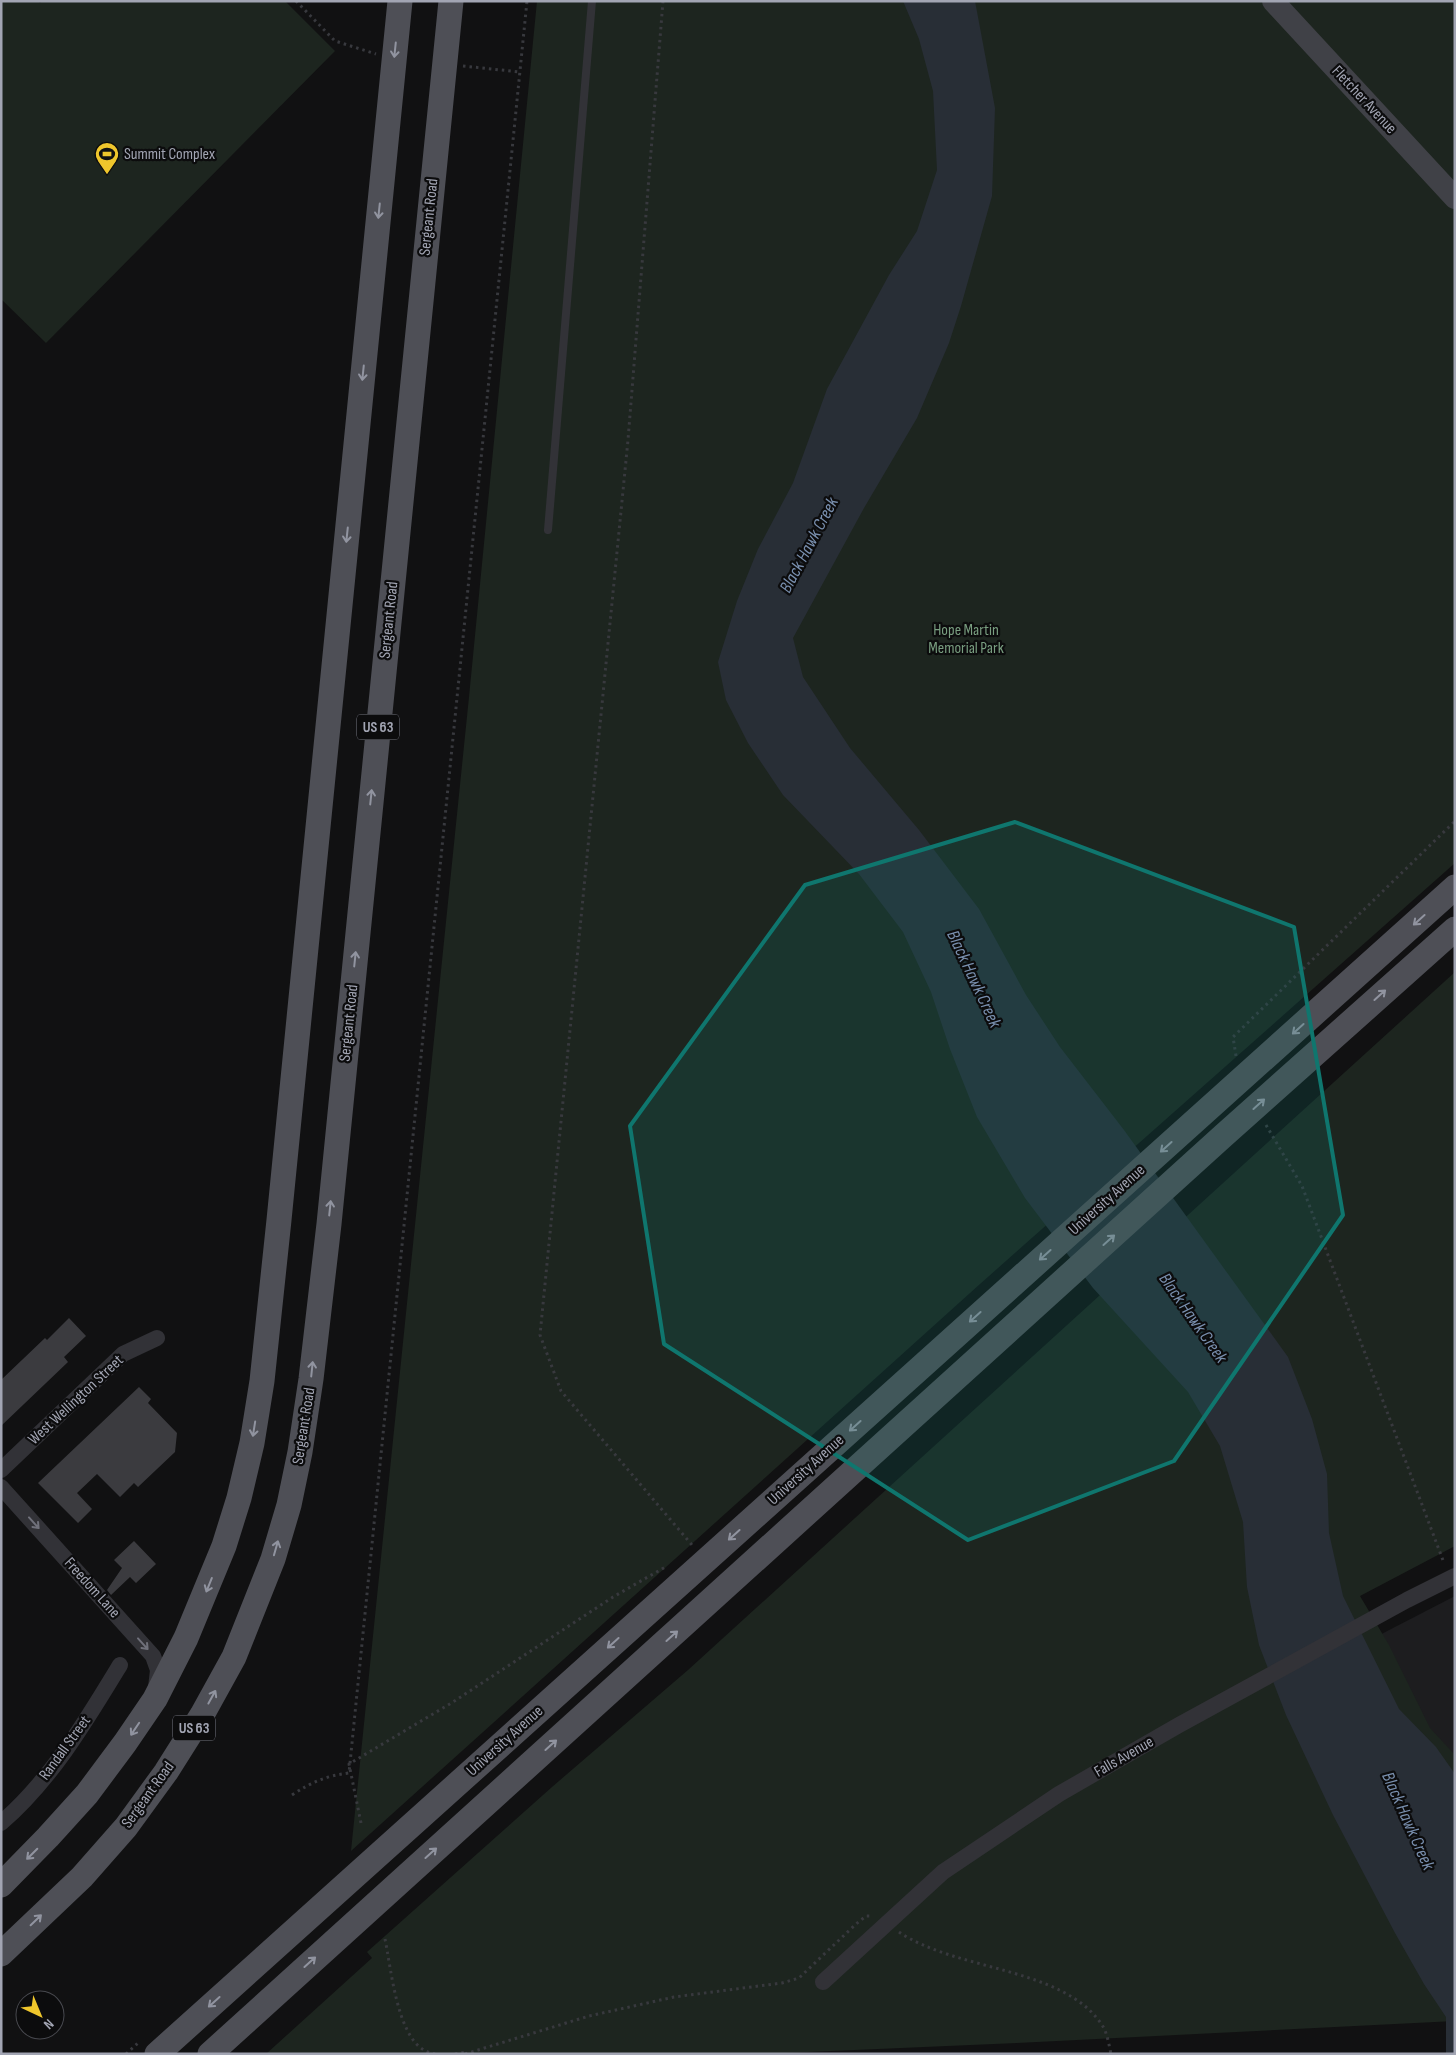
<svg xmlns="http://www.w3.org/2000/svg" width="1456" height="2055" font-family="'Sofia Sans Condensed',sans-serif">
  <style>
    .built { fill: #1d1d1f }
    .green { fill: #1d251f }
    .water { fill: #282e36 }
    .building { fill: #3b3b3f }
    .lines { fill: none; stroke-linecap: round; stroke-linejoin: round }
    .path { stroke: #38393e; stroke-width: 3; stroke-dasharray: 2.5 4; stroke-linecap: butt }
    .service { stroke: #323237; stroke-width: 8 }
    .minor { stroke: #323237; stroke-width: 16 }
    .secondary { stroke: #404147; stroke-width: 22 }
    .primary { stroke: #4e4f56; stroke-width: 25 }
    .oneway { stroke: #9194a0 }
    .oneway2 { stroke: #70717b }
    .marked { fill: #0f766e; fill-opacity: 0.2; stroke: #0f766e; stroke-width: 4; stroke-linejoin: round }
    .labels { text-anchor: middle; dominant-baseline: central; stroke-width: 4.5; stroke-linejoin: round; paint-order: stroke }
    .shield { fill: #0c0c0d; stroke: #757781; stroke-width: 1 }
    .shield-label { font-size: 15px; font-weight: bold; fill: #a2a5b3 }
    .street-label { font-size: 16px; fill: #a2a5b3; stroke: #0c0c0d }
    .poi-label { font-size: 16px; fill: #a2a5b3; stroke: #0c0c0d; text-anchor: start }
    .park-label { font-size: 16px; fill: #799e80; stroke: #0c0c0d }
    .water-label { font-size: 18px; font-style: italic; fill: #798fae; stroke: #0c0c0d }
  </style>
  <rect width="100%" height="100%" fill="#111112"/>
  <path class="built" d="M 1455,1596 L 1455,1774 L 1366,1642 Z"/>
  <path class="green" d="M 1,1 L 38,1 L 40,3 L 42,1 L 285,1 L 335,51 L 46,343 L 1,299 Z
    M 537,1 L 1455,1 L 1455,863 L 980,1284 L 351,1851 L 469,697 Z
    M 1455,972 L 1455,1546 L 1360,1596 L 1389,1645 L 1430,1728 L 1455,1755 L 1455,2021 L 1017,2043 L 760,2054 L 266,2054 L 372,1958 L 367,1952 L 552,1787 L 688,1670 Z"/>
  <path class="water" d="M 903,1 L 975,1 L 995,108 L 992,196 L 961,306 L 949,343 L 917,418 L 864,508 L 793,638 L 803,677 L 850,748 L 919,830 L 979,909 L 1026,995 L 1060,1047 L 1124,1130 L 1288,1357 L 1312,1419 L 1327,1474 L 1329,1533 L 1343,1596 L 1399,1709 L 1436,1747 L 1455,1774 L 1455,2054 L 1446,2054 L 1446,2017 L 1424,1984 L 1395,1933 L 1333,1815 L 1286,1715 L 1259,1645 L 1247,1587 L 1243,1522 L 1220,1446 L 1188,1392 L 1093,1288 L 1025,1198 L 977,1117 L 950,1049 L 931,992 L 903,932 L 859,874 L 783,795 L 748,743 L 726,700 L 718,662 L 737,601 L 758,549 L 793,483 L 827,389 L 889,275 L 917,231 L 937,170 L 933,91 L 919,39 Z"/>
  <path class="building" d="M 69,1318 L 86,1336 L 64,1357 L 68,1362 L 1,1426 L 1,1380 L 45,1338 L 47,1340 Z
    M 139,1387 L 151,1399 L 148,1403 L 177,1433 L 175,1452 L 138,1487 L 134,1483 L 120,1497 L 97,1474 L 77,1493 L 92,1509 L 78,1523 L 38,1483 Z
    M 134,1541 L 156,1564 L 136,1583 L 130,1577 L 111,1595 L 107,1590 L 122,1568 L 114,1560 Z"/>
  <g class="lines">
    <path class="path" d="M 296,1 L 335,41 L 376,54
      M 663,1 L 628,440 L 540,1335 L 561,1391 L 692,1545
      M 463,66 L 520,72
      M 1236,1056 L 1233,1037 L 1455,821
      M 1266,1125 L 1302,1186 L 1444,1563
      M 292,1795 C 312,1782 325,1776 349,1773 L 527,1
      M 361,1823 L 349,1764 L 453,1702 L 613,1597 L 667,1566
      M 899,1932 C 956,1971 1064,1967 1102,2025 C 1107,2032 1109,2045 1111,2054
      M 385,1939 C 391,1968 397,2035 424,2050 C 427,2052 431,2053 435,2054
      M 126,2054 L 138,2043
      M 455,2054 L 466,2052
      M 465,2054 L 589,2016 L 674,1997 L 782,1983 L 799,1978 L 856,1924 L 866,1916 L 871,1916"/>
    <path class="service" d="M 548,530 L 592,1"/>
    <path class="minor" d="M 1,1470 L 123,1354 L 157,1338
      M 1,1487 L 153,1656 L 158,1670 L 156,1688
      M 1,1823 C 51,1780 86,1721 120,1665
      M 823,1982 L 943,1872 L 1059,1794 L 1179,1725 L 1407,1600 L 1455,1576"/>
    <path class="secondary" d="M 1273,1 L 1455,198"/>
    <path class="primary" d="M 1,1885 L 48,1837 L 87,1794 L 125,1743 L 155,1699 L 186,1638 L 224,1546 L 239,1498 L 252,1443 L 262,1381 L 279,1220 L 400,1
      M 1,1954 L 82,1877 L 126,1827 L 166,1772 L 202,1715 L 234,1657 L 273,1559 L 289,1505 L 300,1452 L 311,1379 L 329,1224 L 451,1
      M 157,2054 L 1455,887
      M 210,2054 L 1223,1136 L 1455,929"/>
  </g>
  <defs><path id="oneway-shaft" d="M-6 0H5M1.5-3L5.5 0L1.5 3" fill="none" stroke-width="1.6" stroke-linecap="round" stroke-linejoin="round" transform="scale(1.25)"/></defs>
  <g class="oneway">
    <use href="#oneway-shaft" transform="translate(395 50) rotate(96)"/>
    <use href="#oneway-shaft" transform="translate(379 211) rotate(96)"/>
    <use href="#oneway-shaft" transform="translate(363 373) rotate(96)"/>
    <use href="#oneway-shaft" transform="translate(347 535) rotate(96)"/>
    <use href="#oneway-shaft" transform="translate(371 797) rotate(-84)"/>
    <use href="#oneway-shaft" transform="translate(1419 920) rotate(138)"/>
    <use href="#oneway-shaft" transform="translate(355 959) rotate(-84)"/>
    <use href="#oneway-shaft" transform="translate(1380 995) rotate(-42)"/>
    <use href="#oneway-shaft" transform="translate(1298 1029) rotate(138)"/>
    <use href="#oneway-shaft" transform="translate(1259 1104) rotate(-42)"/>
    <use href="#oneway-shaft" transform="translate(1166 1147) rotate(138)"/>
    <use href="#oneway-shaft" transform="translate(330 1208) rotate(-84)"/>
    <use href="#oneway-shaft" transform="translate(1109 1240) rotate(-42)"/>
    <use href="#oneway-shaft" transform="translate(1045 1255) rotate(138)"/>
    <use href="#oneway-shaft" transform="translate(975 1317) rotate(138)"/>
    <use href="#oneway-shaft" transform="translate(312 1369) rotate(-84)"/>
    <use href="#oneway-shaft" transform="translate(855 1426) rotate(138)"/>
    <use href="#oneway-shaft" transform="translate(254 1429) rotate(99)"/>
    <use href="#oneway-shaft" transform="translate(734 1535) rotate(138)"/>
    <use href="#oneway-shaft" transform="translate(276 1548) rotate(-74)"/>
    <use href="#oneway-shaft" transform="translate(209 1585) rotate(112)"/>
    <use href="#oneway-shaft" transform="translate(672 1636) rotate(-42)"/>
    <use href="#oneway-shaft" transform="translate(613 1643) rotate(138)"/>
    <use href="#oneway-shaft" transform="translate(212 1697) rotate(-61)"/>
    <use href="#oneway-shaft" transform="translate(135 1729) rotate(124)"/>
    <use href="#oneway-shaft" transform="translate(551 1745) rotate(-42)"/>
    <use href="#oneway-shaft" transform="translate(431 1853) rotate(-42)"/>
    <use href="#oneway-shaft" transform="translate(32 1854) rotate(135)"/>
    <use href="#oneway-shaft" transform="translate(36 1920) rotate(-44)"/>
    <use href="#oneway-shaft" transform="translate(310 1962) rotate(-42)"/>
    <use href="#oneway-shaft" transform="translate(214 2002) rotate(138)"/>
  </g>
  <g class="oneway2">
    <use href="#oneway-shaft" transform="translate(34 1523) rotate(48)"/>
    <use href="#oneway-shaft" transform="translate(143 1644) rotate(48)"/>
  </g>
  <path class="marked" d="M 1015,822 L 1294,927 L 1343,1215 L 1174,1461 L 968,1540 L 664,1344 L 630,1126 L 805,885 Z"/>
  <defs>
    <g id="stadium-pin" transform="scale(1.25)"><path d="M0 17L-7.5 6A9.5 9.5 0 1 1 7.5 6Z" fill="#efc62c" stroke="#0c0c0d"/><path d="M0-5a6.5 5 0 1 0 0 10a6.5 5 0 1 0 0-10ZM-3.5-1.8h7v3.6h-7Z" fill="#111"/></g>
  </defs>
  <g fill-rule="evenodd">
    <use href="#stadium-pin" x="107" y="154"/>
  </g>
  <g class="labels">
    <g class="shield">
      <rect x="357" y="714.5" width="42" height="25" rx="4"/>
      <rect x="173" y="1715.5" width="42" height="25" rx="4"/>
    </g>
    <g class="shield-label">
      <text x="378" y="727">US 63</text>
      <text x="194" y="1728">US 63</text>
    </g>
    <g class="street-label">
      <text transform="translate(1364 100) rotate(47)">Fletcher Avenue</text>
      <text transform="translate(429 217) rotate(-84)">Sergeant Road</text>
      <text transform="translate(389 620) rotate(-84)">Sergeant Road</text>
      <text transform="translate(349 1023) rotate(-84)">Sergeant Road</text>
      <text transform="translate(1107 1200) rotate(-42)">University Avenue</text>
      <text transform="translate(76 1400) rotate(-43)">West Wellington Street</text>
      <text transform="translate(304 1426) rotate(-81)">Sergeant Road</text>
      <text transform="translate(806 1470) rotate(-42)">University Avenue</text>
      <text transform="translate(92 1588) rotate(48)">Freedom Lane</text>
      <text transform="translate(505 1741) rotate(-42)">University Avenue</text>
      <text transform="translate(65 1748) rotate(-54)">Randall Street</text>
      <text transform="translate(1124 1757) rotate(-30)">Falls Avenue</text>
      <text transform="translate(148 1795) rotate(-54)">Sergeant Road</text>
    </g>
    <g class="poi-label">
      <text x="124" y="154">Summit Complex</text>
    </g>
    <g class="park-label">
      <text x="966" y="630">Hope Martin<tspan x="966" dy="18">Memorial Park</tspan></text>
    </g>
    <g class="water-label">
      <text transform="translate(809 545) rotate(-62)">Black Hawk Creek</text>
      <text transform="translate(974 979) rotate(65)">Black Hawk Creek</text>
      <text transform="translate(1193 1318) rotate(55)">Black Hawk Creek</text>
      <text transform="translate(1408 1821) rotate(66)">Black Hawk Creek</text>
    </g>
  </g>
  <rect width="1456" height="2055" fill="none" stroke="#a2a5b3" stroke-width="5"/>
  <g transform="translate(40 2015) rotate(136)"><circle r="24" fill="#0c0c0d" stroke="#48494f"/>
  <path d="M0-4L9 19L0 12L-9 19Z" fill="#efc62c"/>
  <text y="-8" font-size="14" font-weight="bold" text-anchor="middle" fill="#a2a5b3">N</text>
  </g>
</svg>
